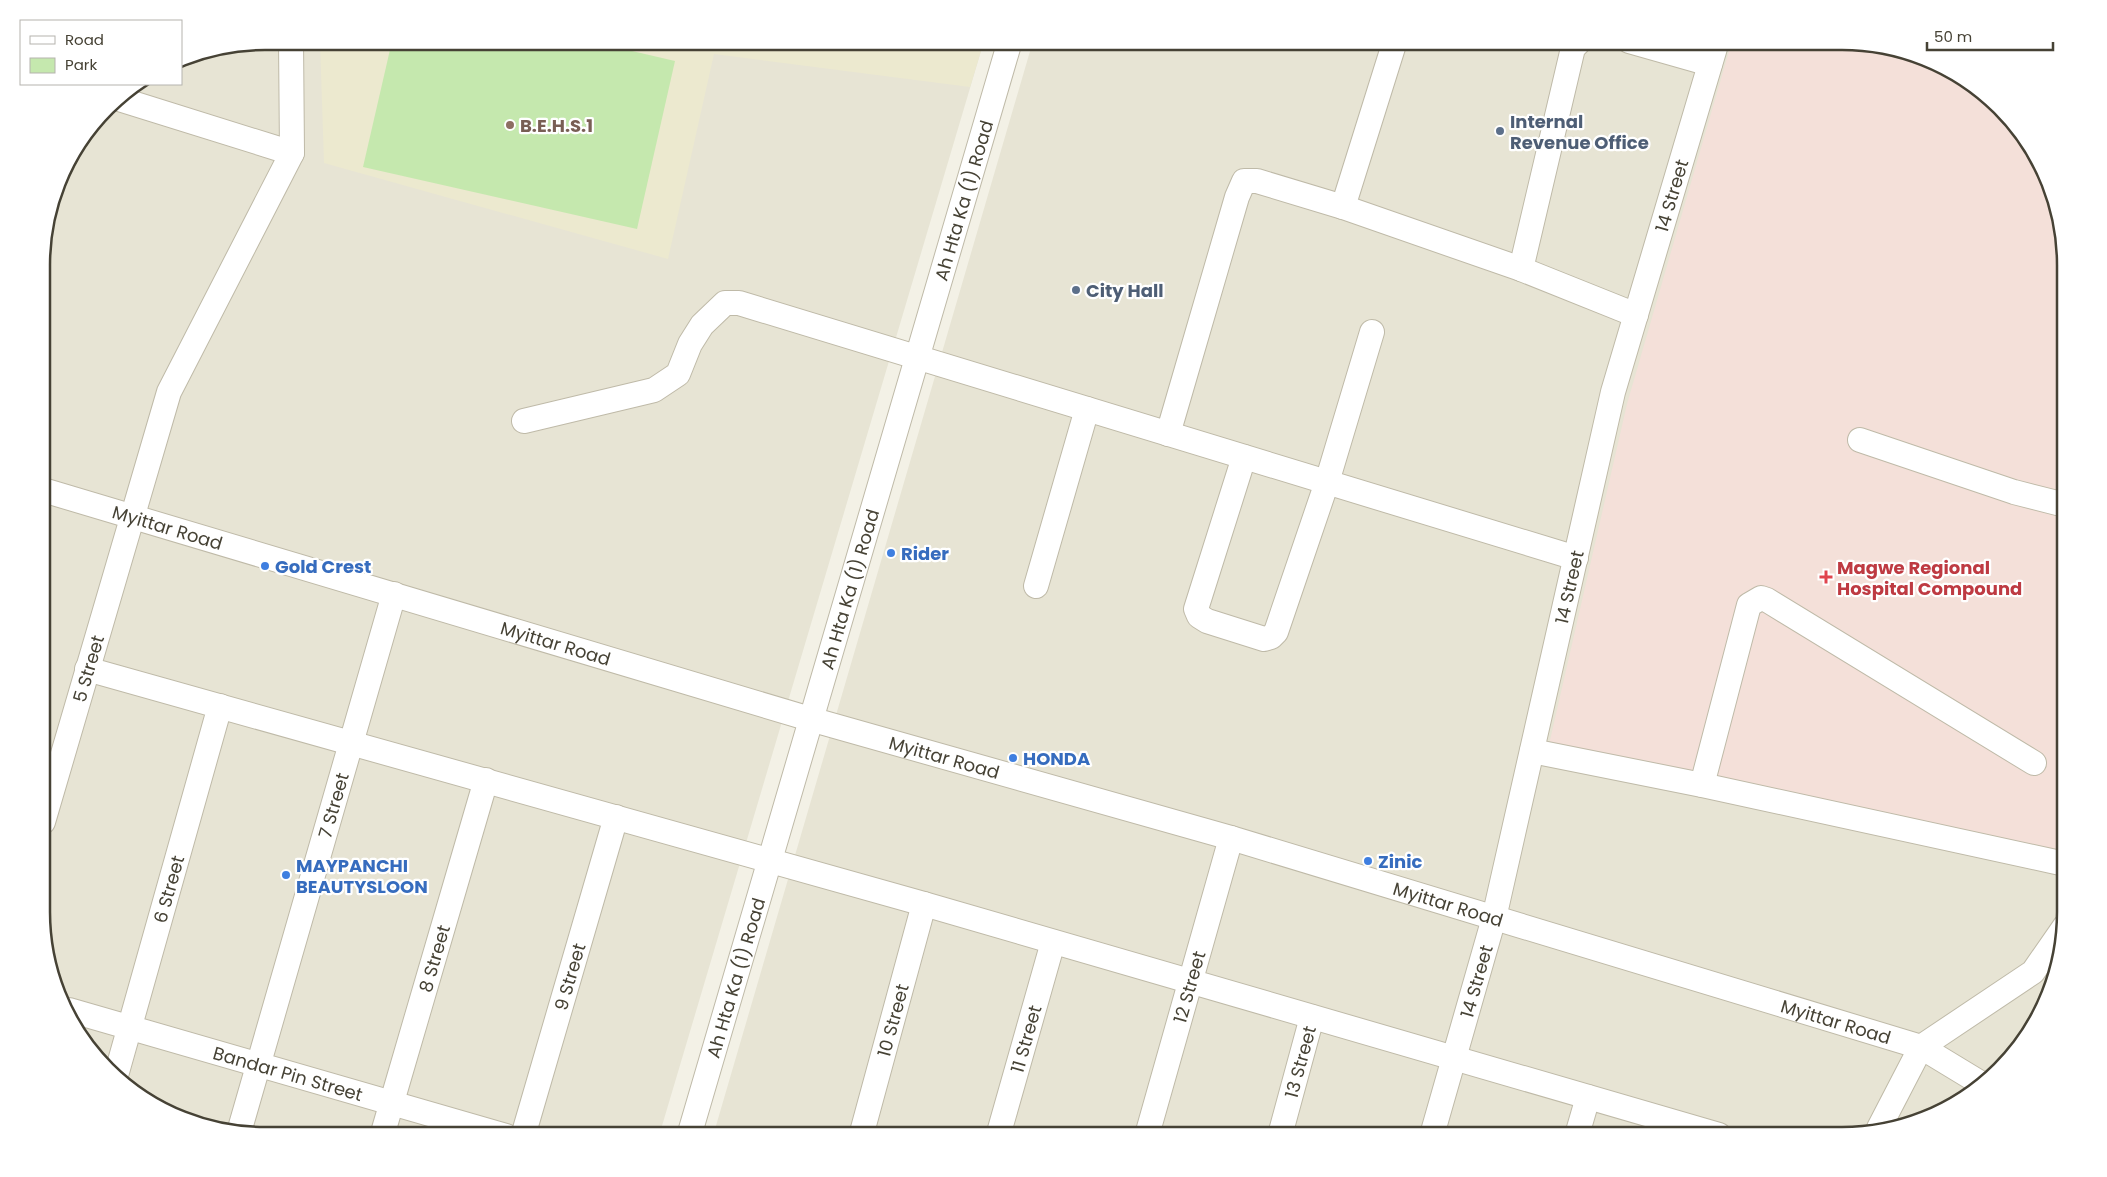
<svg xmlns="http://www.w3.org/2000/svg" width="2107" height="1177" font-family="Poppins,sans-serif">
  <style>
    .residential { fill: #e7e4d4 }
    .education { fill: #ece9cf }
    .medical { fill: #f4e0d9 }
    .green { fill: #c5e8ae }
    .lines { fill: none; stroke-linecap: round; stroke-linejoin: round }
    .minor-casing { stroke: #bfbaa8; stroke-width: 26 }
    .minor { stroke: #fff; stroke-width: 24 }
    .education-dot { fill: #8d6e63; stroke: #fff; stroke-width: 2 }
    .service-dot { fill: #5c6f8a; stroke: #fff; stroke-width: 2 }
    .shop-dot { fill: #3f7fe0; stroke: #fff; stroke-width: 2 }
    .health-dot { fill: #e0444e; stroke: #fff; stroke-width: 2 }
    .labels { text-anchor: middle; dominant-baseline: central; stroke-width: 4.5; stroke-linejoin: round; paint-order: stroke }
    .service-label { font-size: 18px; font-weight: bold; fill: #4e5e75; stroke: #fff; text-anchor: start }
    .education-label { font-size: 18px; font-weight: bold; fill: #785e54; stroke: #fff; text-anchor: start }
    .street-label { font-size: 18px; fill: #464235; stroke: #fff }
    .shop-label { font-size: 18px; font-weight: bold; fill: #366cbe; stroke: #fff; text-anchor: start }
    .health-label { font-size: 18px; font-weight: bold; fill: #be3a42; stroke: #fff; text-anchor: start }
    .rim { fill: none; stroke: #464235; stroke-width: 2.5 }
  </style>
  <rect width="100%" height="100%" fill="#f3f1e6"/>
  <path class="residential" d="M 265,41 L 984,41 L 659,1136 L 265,1136 L 208,1128 L 154,1106 L 79,1036 L 43,941 L 43,236 L 64,166 L 117,97 L 139,84 L 181,84 L 181,58 Z
    M 1033,41 L 1842,41 L 1900,49 L 1953,71 L 2028,141 L 2054,194 L 2065,250 L 2065,926 L 2036,1023 L 2000,1070 L 1954,1106 L 1856,1135 L 713,1136 Z"/>
  <path class="education" d="M 320,41 L 984,41 L 970,87 L 714,54 L 668,259 L 324,163 Z"/>
  <path class="medical" d="M 1732,41 L 1842,41 L 1900,49 L 1953,71 L 2028,141 L 2054,194 L 2065,250 L 2065,857 L 1548,749 L 1627,404 Z"/>
  <path class="green" d="M 392,41 L 589,41 L 675,61 L 637,229 L 363,167 Z"/>
  <g class="lines">
    <g class="minor-casing">
      <g id="minor">
        <path d="M 1629,41 L 1710,64"/>
        <path d="M 116,98 L 292,153"/>
        <path d="M 1343,207 L 1395,41"/>
        <path d="M 1521,269 L 1573,48 L 1580,41"/>
        <path d="M 524,421 L 654,390 L 678,374 L 690,344 L 702,325 L 725,303 L 739,303 L 1576,558"/>
        <path d="M 1168,434 L 1237,197 L 1244,181 L 1257,181 L 1343,207 L 1521,269 L 1636,315"/>
        <path d="M 1860,440 L 2014,492 L 2065,505"/>
        <path d="M 1244,457 L 1196,609 L 1199,616 L 1207,621 L 1264,639 L 1271,637 L 1276,632 L 1327,482 L 1372,332"/>
        <path id="s1" d="M 43,490 L 810,719 L 1231,838 L 1921,1047 L 1982,1084"/>
        <path d="M 1036,586 L 1087,409"/>
        <path d="M 87,669 L 924,904 L 1719,1135"/>
        <path d="M 1532,751 L 1702,785 L 2065,864"/>
        <path d="M 1702,785 L 1749,605 L 1761,598 L 1767,600 L 2034,763"/>
        <path id="s2" d="M 43,822 L 169,392 L 292,153 L 291,41"/>
        <path id="s3" d="M 69,1010 L 506,1136"/>
        <path id="s4" d="M 117,1072 L 220,706"/>
        <path d="M 1879,1128 L 1921,1047 L 2033,972 L 2065,926"/>
        <path id="s5" d="M 239,1132 L 394,594"/>
        <path id="s6" d="M 1147,1135 L 1231,838"/>
        <path id="s7" d="M 1280,1135 L 1312,1017"/>
        <path id="s8" d="M 1432,1135 L 1494,918 L 1613,392 L 1717,41"/>
        <path d="M 1577,1135 L 1588,1097"/>
        <path id="s9" d="M 382,1136 L 486,780"/>
        <path id="s10" d="M 523,1136 L 616,817"/>
        <path id="s11" d="M 689,1136 L 1010,41"/>
        <path id="s12" d="M 861,1136 L 924,904"/>
        <path id="s13" d="M 998,1136 L 1053,942"/>
      </g>
    </g>
    <use href="#minor" class="minor"/>
  </g>
  <circle class="education-dot" cx="510" cy="125" r="5"/>
  <g class="service-dot">
    <circle cx="1500" cy="131" r="5"/>
    <circle cx="1076" cy="290" r="5"/>
  </g>
  <g class="shop-dot">
    <circle cx="891" cy="553" r="5"/>
    <circle cx="265" cy="566" r="5"/>
    <circle cx="1013" cy="758" r="5"/>
    <circle cx="1368" cy="861" r="5"/>
    <circle cx="286" cy="875" r="5"/>
  </g>
  <path class="health-dot" d="M1823.5 569.5h5v5h5v5h-5v5h-5v-5h-5v-5h5z"/>
  <g class="labels">
    <g class="service-label">
      <text x="1510" y="121">Internal<tspan x="1510" dy="21">Revenue Office</tspan></text>
      <text x="1086" y="290">City Hall</text>
    </g>
    <g class="education-label">
      <text x="520" y="125">B.E.H.S.1</text>
    </g>
    <g class="street-label">
      <text stroke="none"><textPath href="#s8" startOffset="970">14 Street</textPath></text>
      <text stroke="none"><textPath href="#s11" startOffset="975">Ah Hta Ka (1) Road</textPath></text>
      <text stroke="none"><textPath href="#s1" startOffset="130">Myittar Road</textPath></text>
      <text stroke="none"><textPath href="#s8" startOffset="565">14 Street</textPath></text>
      <text stroke="none"><textPath href="#s11" startOffset="570">Ah Hta Ka (1) Road</textPath></text>
      <text stroke="none"><textPath href="#s1" startOffset="535">Myittar Road</textPath></text>
      <text stroke="none"><textPath href="#s2" startOffset="160">5 Street</textPath></text>
      <text stroke="none"><textPath href="#s1" startOffset="940">Myittar Road</textPath></text>
      <text stroke="none"><textPath href="#s5" startOffset="340">7 Street</textPath></text>
      <text stroke="none"><textPath href="#s4" startOffset="190">6 Street</textPath></text>
      <text stroke="none"><textPath href="#s1" startOffset="1465">Myittar Road</textPath></text>
      <text stroke="none"><textPath href="#s9" startOffset="185">8 Street</textPath></text>
      <text stroke="none"><textPath href="#s10" startOffset="166">9 Street</textPath></text>
      <text stroke="none"><textPath href="#s11" startOffset="165">Ah Hta Ka (1) Road</textPath></text>
      <text stroke="none"><textPath href="#s8" startOffset="160">14 Street</textPath></text>
      <text stroke="none"><textPath href="#s6" startOffset="154">12 Street</textPath></text>
      <text stroke="none"><textPath href="#s12" startOffset="120">10 Street</textPath></text>
      <text stroke="none"><textPath href="#s1" startOffset="1870">Myittar Road</textPath></text>
      <text stroke="none"><textPath href="#s13" startOffset="101">11 Street</textPath></text>
      <text stroke="none"><textPath href="#s7" startOffset="76">13 Street</textPath></text>
      <text stroke="none"><textPath href="#s3" startOffset="228">Bandar Pin Street</textPath></text>
    </g>
    <g class="shop-label">
      <text x="901" y="553">Rider</text>
      <text x="275" y="566">Gold Crest</text>
      <text x="1023" y="758">HONDA</text>
      <text x="1378" y="861">Zinic</text>
      <text x="296" y="865">MAYPANCHI<tspan x="296" dy="21">BEAUTYSLOON</tspan></text>
    </g>
    <g class="health-label">
      <text x="1837" y="567">Magwe Regional<tspan x="1837" dy="21">Hospital Compound</tspan></text>
    </g>
  </g>
  <path d="M0 0H2107V1177H0ZM265 50H1842A215 215 0 0 1 2057 265V912A215 215 0 0 1 1842 1127H265A215 215 0 0 1 50 912V265A215 215 0 0 1 265 50Z" fill="#fff" fill-rule="evenodd"/>
  <path class="rim" d="M265 50H1842A215 215 0 0 1 2057 265V912A215 215 0 0 1 1842 1127H265A215 215 0 0 1 50 912V265A215 215 0 0 1 265 50Z"/>
  <rect x="20" y="20" width="162" height="65" fill="#ffffff" stroke="#b5b3ae"/>
  <rect x="30" y="36" width="25" height="8" fill="#ffffff" stroke="#b5b3ae"/>
  <text x="65" y="45" font-size="15" fill="#464235">Road</text>
  <rect x="30" y="58" width="25" height="15" fill="#c5e8ae" stroke="#b5b3ae"/>
  <text x="65" y="70" font-size="15" fill="#464235">Park</text>
  <path d="M1927 42v8h126v-8" fill="none" stroke="#464235" stroke-width="2.5"/>
  <text x="1934" y="42" font-size="15" fill="#464235" stroke="#ffffff" stroke-width="4" paint-order="stroke">50 m</text>
</svg>
